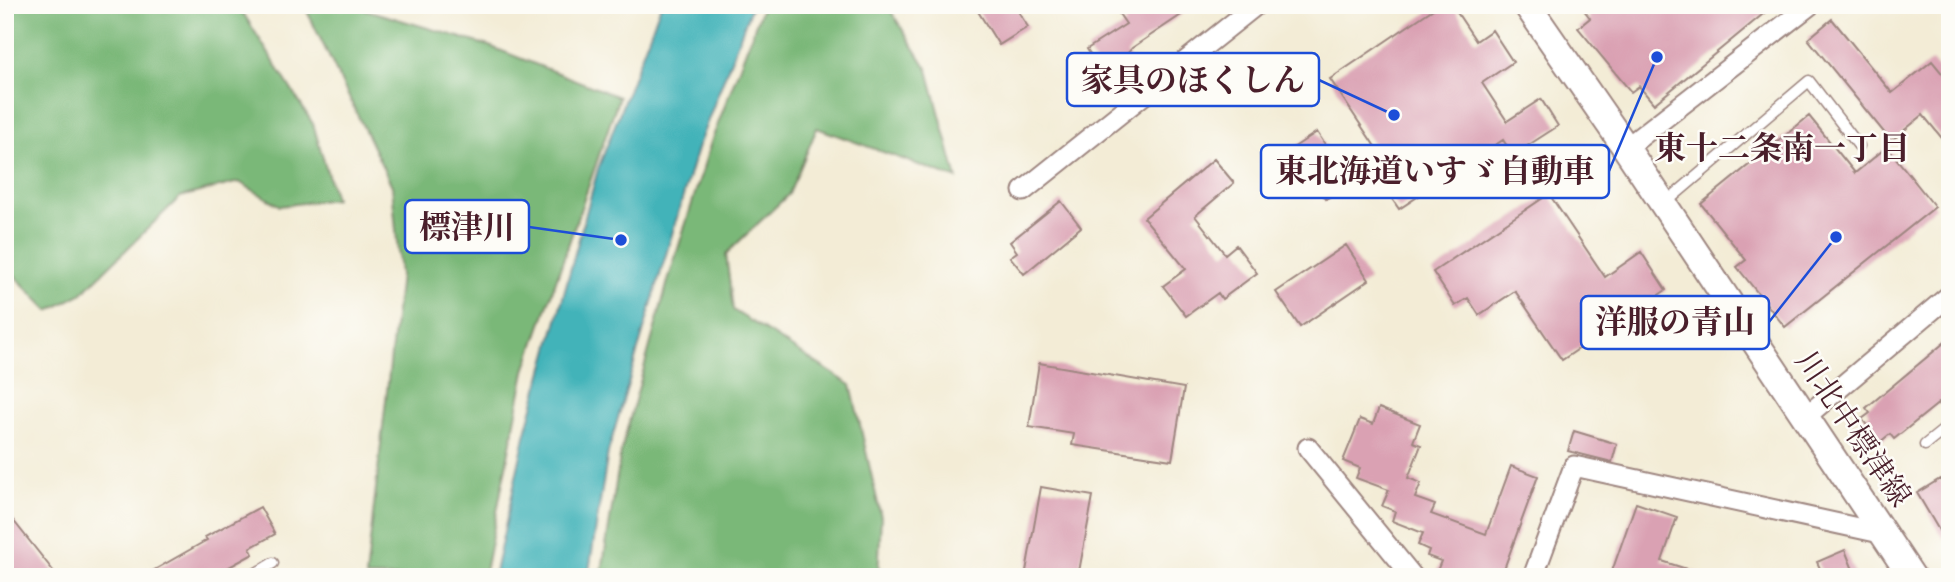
<svg xmlns="http://www.w3.org/2000/svg" width="1955" height="582" font-family="Cardo,'Noto Serif JP',serif">
  <style>
    .forest { fill: #7ab878; stroke: #626c52; stroke-width: 2 }
    .water { fill: #43b3b9; stroke: #466972; stroke-width: 2 }
    .building { fill: #daa1b3 }
    .lines { fill: none; stroke-linecap: round; stroke-linejoin: round }
    .lane-casing { stroke: #9e8680; stroke-width: 13 }
    .street-casing { stroke: #9e8680; stroke-width: 23 }
    .secondary-casing { stroke: #9e8680; stroke-width: 30 }
    .lane { stroke: #fff; stroke-width: 10 }
    .street { stroke: #fff; stroke-width: 19 }
    .secondary { stroke: #fff; stroke-width: 26 }
    .labels { text-anchor: middle; dominant-baseline: central; stroke-width: 5; stroke-linejoin: round; paint-order: stroke }
    .street-label { font-size: 30px; fill: #4a1f2b; stroke: #fdfcf7 }
    .neighbourhood-label { font-size: 32px; font-weight: bold; fill: #4a1f2b; stroke: #fdfcf7 }
    .leader { fill: none; stroke: #1d4ed8; stroke-width: 2.5 }
    .callout-dot { fill: #1d4ed8; stroke: #fdfcf7; stroke-width: 2.5 }
    .callout { fill: #fdfcf7; stroke: #1d4ed8; stroke-width: 2.5 }
    .callout-label { font-size: 32px; text-anchor: middle; font-weight: bold; fill: #4a1f2b }
  </style>
  <rect width="100%" height="100%" fill="#fdfcf7"/>
  <filter id="ink" filterUnits="userSpaceOnUse"><feTurbulence type="fractalNoise" baseFrequency=".0143" numOctaves="2"/><feDisplacementMap in="SourceGraphic" scale="14" xChannelSelector="R" yChannelSelector="G"/><feConvolveMatrix kernelMatrix="1 2 1 2 8 2 1 2 1" color-interpolation-filters="sRGB"/></filter>
  <filter id="wash" filterUnits="userSpaceOnUse"><feTurbulence type="fractalNoise" baseFrequency=".00686" numOctaves="4" result="noise"/><feDisplacementMap in="SourceGraphic" scale="28" xChannelSelector="R" yChannelSelector="G"/><feGaussianBlur stdDeviation="1.57" result="paint"/><feColorMatrix in="noise" values="0 0 0 0 0 0 0 0 0 0 0 0 0 0 0 0 0 1.4 0 .05"/><feComposite in="paint" operator="in"/></filter>
  <g filter="url(#wash)">
    <rect width="100%" height="100%" fill="#f3ecd6"/>
    <path class="forest" d="M 5,5 L 238,5 L 313,124 L 335,199 L 280,206 L 239,182 L 180,197 L 81,294 L 49,311 L 5,266 Z
      M 304,5 L 350,5 L 489,46 L 619,97 L 525,371 L 484,577 L 366,577 L 400,275 L 392,186 Z
      M 763,5 L 887,5 L 928,70 L 957,179 L 817,128 L 789,194 L 726,254 L 733,310 L 851,385 L 881,517 L 878,577 L 601,577 L 621,451 L 668,281 L 711,142 Z"/>
    <path class="water" d="M 661,5 L 752,5 L 697,149 L 608,452 L 588,577 L 494,577 L 525,436 L 598,169 Z"/>
    <g id="blocks">
      <path class="building" d="M 974,5 L 1014,5 L 1028,27 L 999,45 Z
        M 1113,5 L 1196,5 L 1132,48 L 1127,54 L 1132,63 L 1116,73 L 1110,64 L 1100,70 L 1087,49 L 1126,24 Z
        M 1439,5 L 1452,5 L 1476,41 L 1492,30 L 1513,62 L 1482,83 L 1507,121 L 1541,99 L 1558,126 L 1513,155 L 1503,140 L 1399,209 L 1373,171 L 1386,163 L 1330,79 Z
        M 1580,5 L 1774,5 L 1654,104 L 1639,86 L 1631,92 L 1578,28 L 1590,18 Z
        M 1832,19 L 1892,93 L 1932,61 L 1950,83 L 1950,148 L 1923,115 L 1891,141 L 1808,39 Z
        M 1809,116 L 1855,173 L 1887,147 L 1935,207 L 1785,327 L 1737,267 L 1746,260 L 1701,204 Z
        M 1317,132 L 1350,183 L 1326,199 L 1293,148 Z
        M 1214,159 L 1234,183 L 1195,216 L 1225,254 L 1236,245 L 1257,273 L 1222,299 L 1218,293 L 1186,316 L 1163,286 L 1186,269 L 1144,218 Z
        M 1549,194 L 1605,277 L 1641,252 L 1666,290 L 1562,360 L 1515,291 L 1479,315 L 1468,298 L 1455,306 L 1433,272 Z
        M 1061,201 L 1081,227 L 1024,274 L 1010,257 L 1017,252 L 1010,242 Z
        M 1346,245 L 1369,280 L 1300,327 L 1276,292 Z
        M 1950,338 L 1950,394 L 1894,439 L 1890,434 L 1880,442 L 1862,419 L 1870,413 L 1866,408 Z
        M 1039,363 L 1184,388 L 1172,460 L 1072,445 L 1074,434 L 1029,427 Z
        M 1379,408 L 1420,424 L 1413,442 L 1421,445 L 1408,478 L 1421,483 L 1415,498 L 1435,505 L 1431,514 L 1486,534 L 1511,466 L 1538,476 L 1501,577 L 1451,577 L 1437,571 L 1441,561 L 1427,556 L 1429,550 L 1418,545 L 1423,533 L 1392,521 L 1395,511 L 1382,506 L 1389,490 L 1356,478 L 1360,468 L 1343,461 L 1360,419 L 1373,424 Z
        M 1574,431 L 1617,444 L 1612,462 L 1568,451 Z
        M 1940,479 L 1950,496 L 1950,549 L 1917,493 Z
        M 1041,487 L 1093,496 L 1078,577 L 1025,577 Z
        M 1636,503 L 1677,517 L 1662,561 L 1699,573 L 1699,577 L 1610,577 Z
        M 260,507 L 275,534 L 250,548 L 253,554 L 211,577 L 142,577 L 207,540 L 205,537 Z
        M 5,510 L 58,577 L 5,577 Z
        M 1845,550 L 1856,577 L 1824,577 L 1817,562 Z"/>
    </g>
  </g>
  <g filter="url(#ink)">
    <use href="#blocks" fill-opacity="0" stroke="#9e8680" stroke-width="2"/>
    <g class="lines">
      <g class="lane-casing">
        <path id="lane" d="M 1664,204 L 1809,81 L 1859,146
          M 1925,445 L 1950,425
          M 250,577 L 273,563"/>
      </g>
      <g class="street-casing">
        <path id="street" d="M 1626,148 L 1810,5
          M 1023,191 L 1256,5
          M 1804,418 L 1950,295
          M 1308,448 L 1413,577
          M 1533,577 L 1574,466 L 1885,534"/>
      </g>
      <g class="secondary-casing">
        <path id="secondary" d="M 1527,5 L 1626,148 L 1912,577"/>
      </g>
      <use href="#lane" class="lane"/>
      <use href="#street" class="street"/>
      <use href="#secondary" class="secondary"/>
    </g>
  </g>
  <g class="labels">
    <g class="street-label">
      <text transform="translate(1853 429) rotate(56)">川北中標津線</text>
    </g>
    <g class="neighbourhood-label">
      <text x="1782" y="149">東十二条南一丁目</text>
    </g>
  </g>
  <path class="leader" d="M1394 115L1319 80M1657 57L1609 171M621 240L529 227M1836 237L1769 322"/>
  <g class="callout-dot">
    <circle cx="1394" cy="115" r="7"/>
    <circle cx="1657" cy="57" r="7"/>
    <circle cx="621" cy="240" r="7"/>
    <circle cx="1836" cy="237" r="7"/>
  </g>
  <g class="callout">
    <rect x="1067" y="53" width="252" height="53" rx="7"/>
    <rect x="1261" y="145" width="348" height="53" rx="7"/>
    <rect x="405" y="200" width="124" height="53" rx="7"/>
    <rect x="1581" y="296" width="188" height="53" rx="7"/>
  </g>
  <g class="callout-label">
    <text x="1193" y="91">家具のほくしん</text>
    <text x="1435" y="182">東北海道いすゞ自動車</text>
    <text x="467" y="238">標津川</text>
    <text x="1675" y="333">洋服の青山</text>
  </g>
  <rect width="1955" height="582" fill="none" stroke="#fdfcf7" stroke-width="28"/>
</svg>
